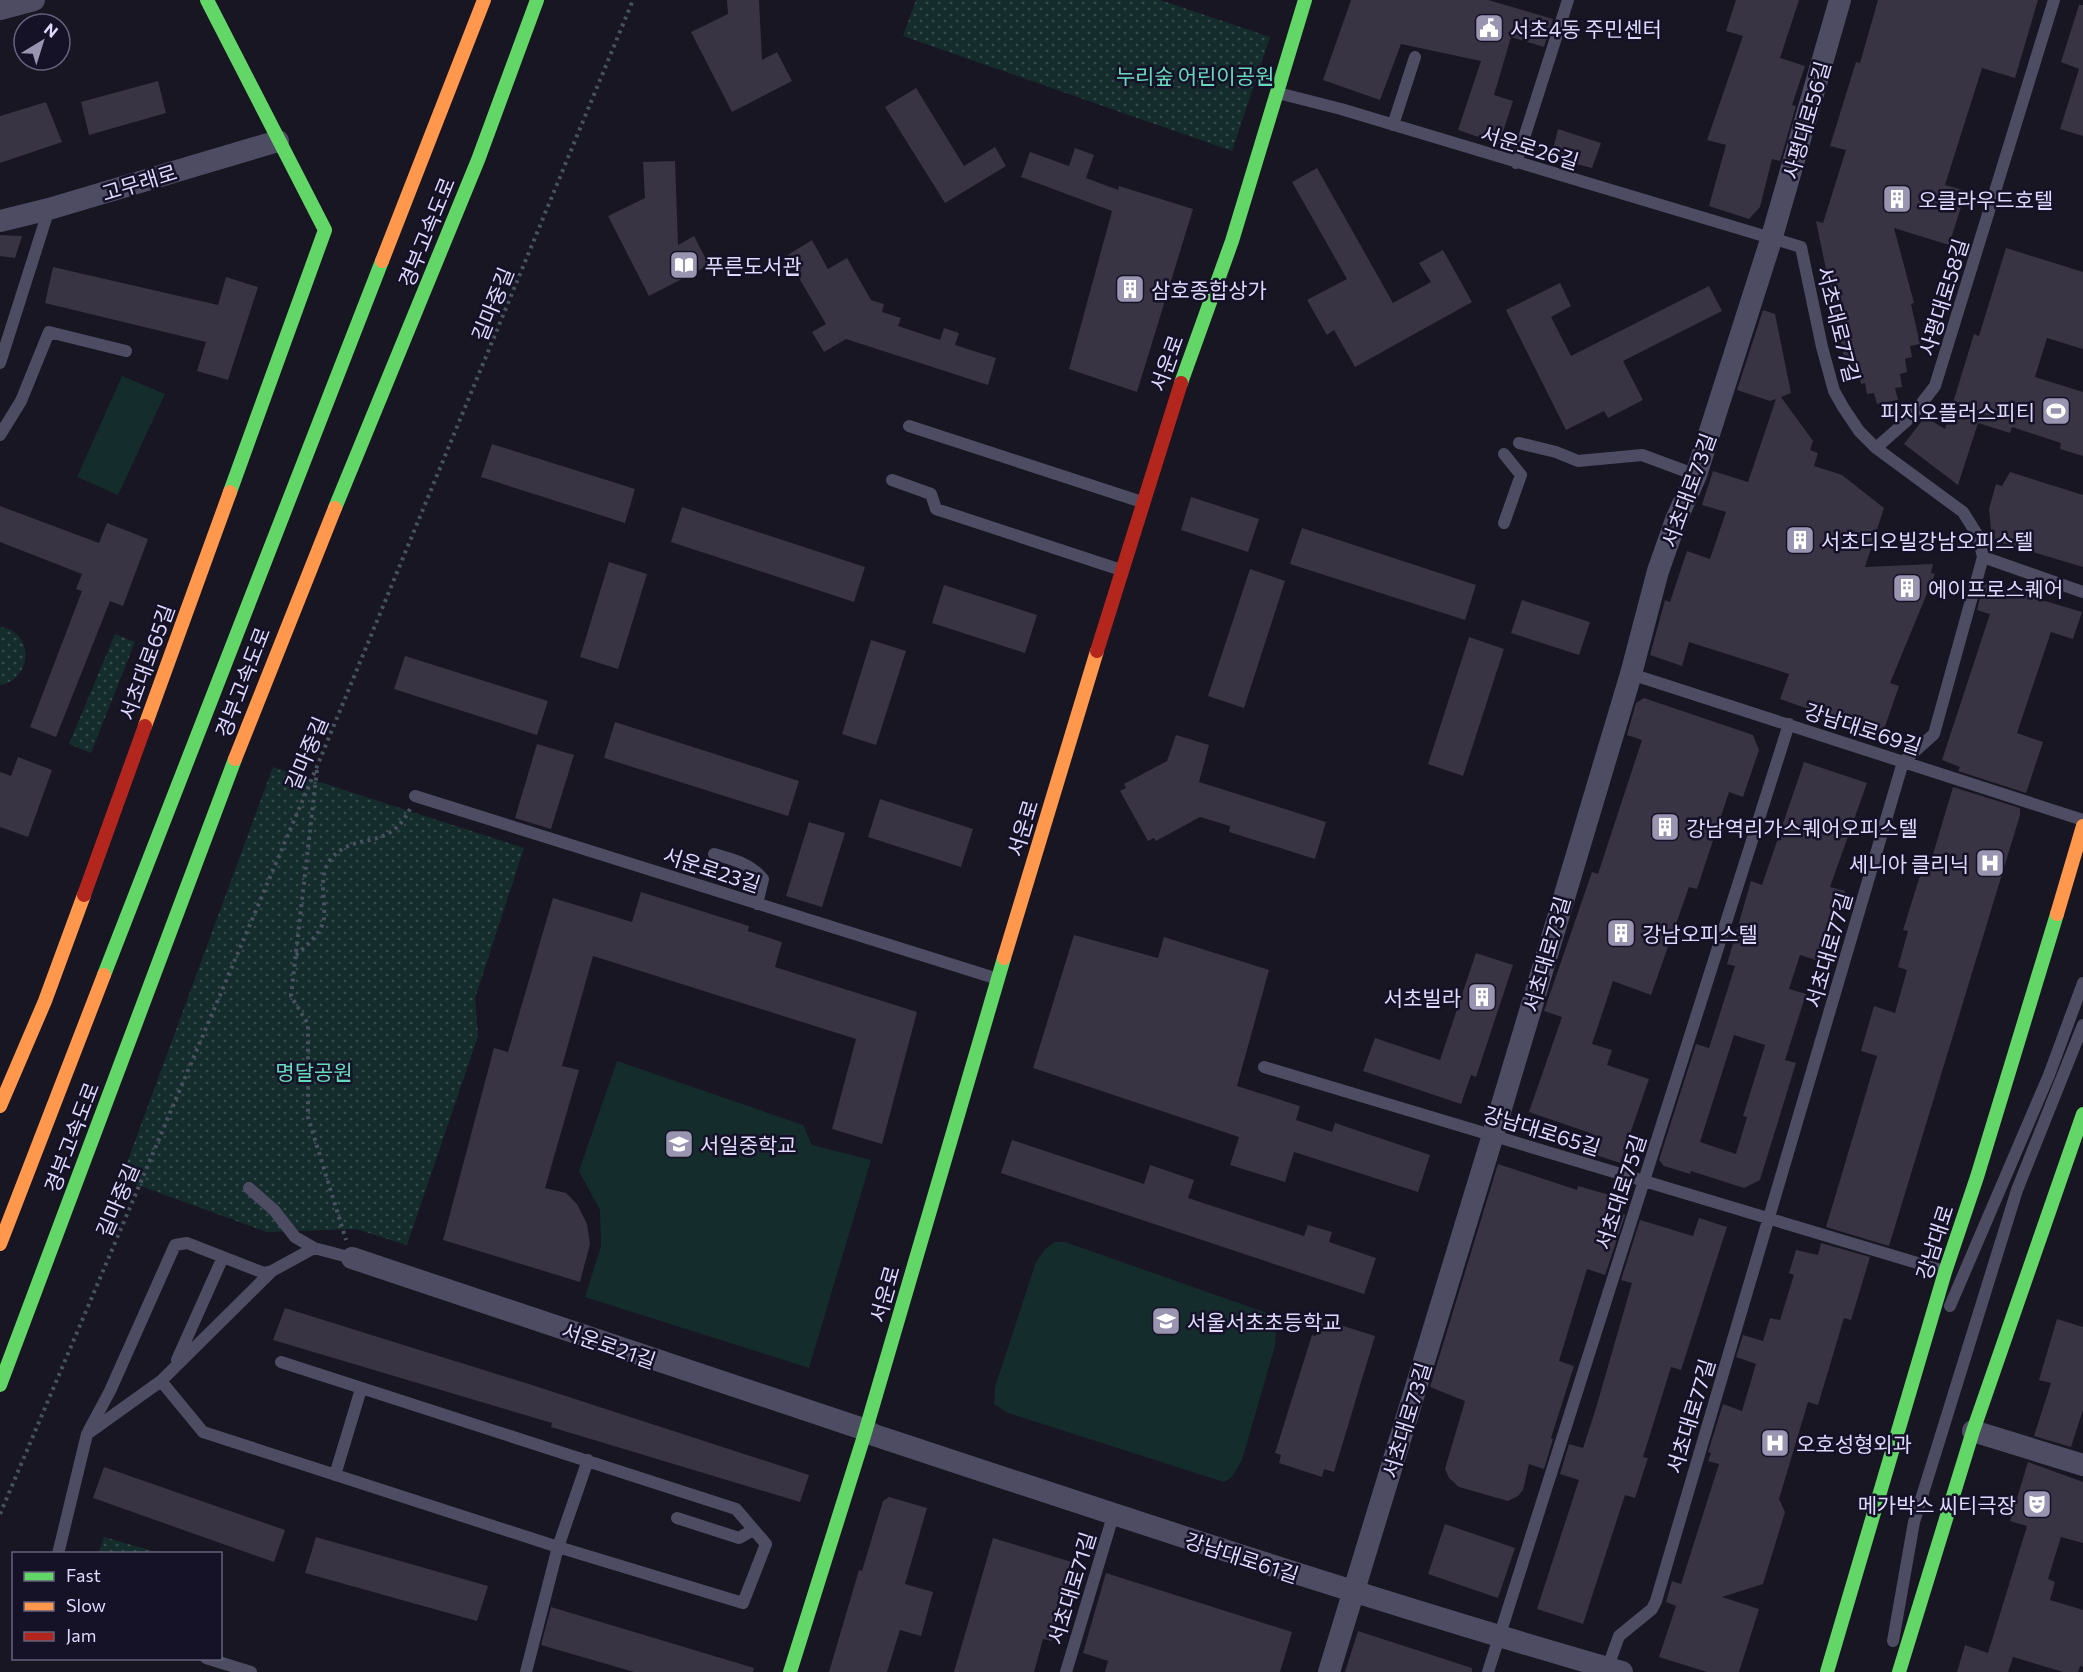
<svg xmlns="http://www.w3.org/2000/svg" width="2083" height="1672" font-family="Commissioner,'Noto Sans KR',sans-serif">
  <style>
    .green { fill: url(#green-dots) }
    .pitch { fill: #152c2d }
    .building { fill: #383444; fill-rule: evenodd }
    .lines { fill: none; stroke-linecap: round; stroke-linejoin: round }
    .path { stroke: #48525f; stroke-width: 4; stroke-dasharray: 3 4.5; stroke-linecap: butt }
    .lane { stroke: #4d4c62; stroke-width: 12 }
    .street { stroke: #4d4c62; stroke-width: 22 }
    .fast { stroke: #63d668; stroke-width: 14 }
    .slow { stroke: #ff974d; stroke-width: 14 }
    .jam { stroke: #b3261e; stroke-width: 14 }
    .labels { text-anchor: middle; dominant-baseline: central; stroke-width: 5; stroke-linejoin: round; paint-order: stroke }
    .poi-label { font-size: 21px; fill: #ded9fd; stroke: #151127; text-anchor: start }
    .park-label { font-size: 21px; fill: #69d9bd; stroke: #151127 }
    .street-label { font-size: 21px; fill: #ded9fd; stroke: #151127 }
  </style>
  <defs>
    <pattern id="green-dots" width="8" height="8" patternUnits="userSpaceOnUse" patternTransform="scale(1.5)"><rect width="8" height="8" fill="#152c2d"/><path d="M2 2h.1M6 6h.1" fill="none" stroke="#374a4c" stroke-width="1.8" stroke-linecap="round"/></pattern>
  </defs>
  <rect width="100%" height="100%" fill="#181622"/>
  <path class="green" d="M 916,0 L 1160,0 L 1270,37 L 1232,151 L 903,36 Z
    M 0,627 C 35,631 33,679 0,685 Z
    M 115,634 L 135,642 L 91,753 L 69,744 Z
    M 273,767 L 524,848 L 475,998 L 478,1036 L 407,1245 L 356,1229 L 267,1232 L 121,1179 Z
    M 104,1537 L 159,1553 L 99,1553 Z"/>
  <path class="pitch" d="M 122,376 L 165,394 L 118,495 L 77,477 Z
    M 617,1061 L 803,1125 L 812,1145 L 871,1160 L 809,1368 L 585,1297 L 601,1246 L 600,1210 L 579,1171 Z
    M 1055,1242 L 1065,1242 L 1267,1313 L 1276,1334 L 1275,1346 L 1242,1460 L 1232,1477 L 1224,1482 L 1008,1413 L 994,1404 L 995,1387 L 1036,1262 L 1046,1248 Z"/>
  <path class="building" d="M 727,0 L 759,0 L 762,60 L 777,52 L 792,81 L 732,112 L 691,32 L 728,14 Z
    M 1351,0 L 1488,0 L 1553,19 L 1544,47 L 1511,37 L 1494,95 L 1513,101 L 1499,144 L 1458,130 L 1481,61 L 1401,44 L 1380,100 L 1323,80 Z
    M 1736,0 L 1799,0 L 1780,58 L 1805,66 L 1792,105 L 1796,106 L 1780,161 L 1772,159 L 1760,207 L 1749,219 L 1709,206 L 1726,145 L 1707,140 L 1743,36 L 1726,31 Z
    M 1878,0 L 2038,0 L 2015,78 L 1982,68 L 1945,185 L 1966,191 L 1949,245 L 1894,228 L 1914,303 L 1911,304 L 1920,344 L 1910,346 L 1912,357 L 1905,359 L 1907,372 L 1900,374 L 1902,387 L 1895,388 L 1898,400 L 1877,404 L 1874,393 L 1867,394 L 1865,383 L 1861,384 L 1858,370 L 1853,371 L 1851,361 L 1845,362 L 1816,221 L 1823,223 L 1846,150 L 1830,146 L 1856,62 L 1860,63 Z
    M 2079,5 L 2083,5 L 2083,136 L 2060,129 L 2079,69 L 2082,70 L 2061,62 Z
    M 158,81 L 166,113 L 89,135 L 81,102 Z
    M 916,88 L 964,166 L 995,147 L 1006,166 L 945,203 L 885,107 Z
    M 46,102 L 62,142 L 0,163 L 0,116 Z
    M 1558,129 L 1601,143 L 1592,168 L 1557,159 L 1553,149 Z
    M 1075,148 L 1094,155 L 1086,178 L 1118,190 L 1119,186 L 1193,209 L 1137,392 L 1069,369 L 1112,211 L 1021,177 L 1030,152 L 1069,166 Z
    M 675,161 L 678,245 L 694,236 L 709,265 L 649,296 L 608,216 L 645,198 L 643,162 Z
    M 1317,168 L 1393,303 L 1431,282 L 1419,263 L 1443,250 L 1472,302 L 1355,367 L 1334,330 L 1327,335 L 1307,300 L 1347,279 L 1292,182 Z
    M 0,235 L 22,236 L 15,258 L 0,256 Z
    M 812,240 L 828,269 L 847,258 L 871,300 L 884,304 L 882,312 L 901,318 L 898,326 L 940,340 L 944,328 L 959,333 L 955,345 L 996,358 L 988,385 L 846,339 L 824,352 L 812,332 L 826,324 L 786,256 Z
    M 2006,248 L 2083,272 L 2083,349 L 2047,338 L 2035,377 L 2083,392 L 2083,456 L 2060,449 L 2061,443 L 2012,427 L 2010,433 L 1978,423 L 1958,485 L 1904,444 L 1925,417 L 1945,429 L 1974,334 L 1979,336 Z
    M 53,267 L 218,305 L 226,277 L 258,287 L 228,380 L 197,371 L 206,342 L 45,303 Z
    M 1560,283 L 1571,306 L 1551,317 L 1571,356 L 1709,286 L 1722,311 L 1623,361 L 1643,400 L 1608,418 L 1604,411 L 1566,430 L 1506,310 Z
    M 1763,310 L 1775,314 L 1791,393 L 1781,397 L 1813,441 L 1810,450 L 1818,453 L 1814,466 L 1842,475 L 1884,508 L 1865,567 L 1933,564 L 1931,573 L 1935,574 L 1890,683 L 1899,686 L 1882,735 L 1780,699 L 1789,674 L 1689,642 L 1682,666 L 1650,655 L 1665,600 L 1670,602 L 1687,551 L 1710,559 L 1726,512 L 1702,505 L 1713,471 L 1748,482 L 1776,399 L 1770,401 L 1737,390 Z
    M 492,444 L 635,489 L 625,523 L 481,477 Z
    M 2010,472 L 2083,495 L 2083,567 L 1992,540 L 1989,509 L 1996,484 L 2002,486 Z
    M 1191,497 L 1259,519 L 1248,552 L 1181,530 Z
    M 0,506 L 99,543 L 107,523 L 148,539 L 123,606 L 110,601 L 56,737 L 30,727 L 82,591 L 76,589 L 82,574 L 0,542 Z
    M 682,507 L 865,567 L 854,602 L 671,542 Z
    M 1302,528 L 1476,585 L 1465,620 L 1290,564 Z
    M 609,562 L 647,574 L 618,669 L 580,657 Z
    M 1250,569 L 1285,581 L 1244,708 L 1208,696 Z
    M 1984,583 L 2082,612 L 2073,639 L 2051,632 L 2017,733 L 2043,742 L 2026,793 L 1958,771 L 1960,767 L 1942,760 L 1990,614 L 1977,610 Z
    M 944,585 L 1037,615 L 1025,653 L 932,623 Z
    M 1522,600 L 1590,622 L 1579,655 L 1511,633 Z
    M 1469,637 L 1504,649 L 1463,776 L 1428,764 Z
    M 871,640 L 906,651 L 876,745 L 842,734 Z
    M 405,656 L 548,701 L 537,735 L 394,689 Z
    M 1644,698 L 1753,735 L 1759,750 L 1743,797 L 1729,792 L 1697,889 L 1689,887 L 1651,995 L 1613,981 L 1592,1044 L 1612,1050 L 1607,1065 L 1649,1079 L 1620,1163 L 1587,1152 L 1593,1134 L 1529,1112 L 1562,1017 L 1544,1011 L 1592,872 L 1598,874 L 1642,740 L 1627,735 L 1636,703 Z
    M 615,722 L 799,781 L 788,816 L 604,758 Z
    M 1176,735 L 1209,745 L 1199,782 L 1326,822 L 1315,859 L 1229,832 L 1230,826 L 1200,817 L 1156,841 L 1154,838 L 1148,841 L 1120,791 L 1126,788 L 1124,784 L 1167,761 Z
    M 537,744 L 574,755 L 551,829 L 515,818 Z
    M 18,757 L 52,770 L 28,837 L 0,827 L 0,772 L 11,776 Z
    M 1804,762 L 1867,783 L 1830,887 L 1845,891 L 1822,962 L 1800,955 L 1789,989 L 1806,994 L 1785,1060 L 1796,1063 L 1760,1180 L 1744,1188 L 1691,1171 L 1690,1174 L 1664,1166 L 1659,1160 L 1696,1044 L 1709,1048 L 1735,966 L 1727,964 L 1751,881 L 1762,885 ZM 1734,1035 L 1765,1045 L 1743,1116 L 1747,1117 L 1736,1154 L 1700,1142 Z
    M 1953,787 L 2020,808 L 2020,815 L 1889,1246 L 1826,1227 L 1877,1056 L 1861,1051 L 1874,1006 L 1895,1013 L 1907,970 L 1898,967 L 1908,931 L 1903,930 L 1922,869 L 1928,871 Z
    M 880,799 L 973,829 L 961,867 L 868,837 Z
    M 809,822 L 845,833 L 822,907 L 786,896 Z
    M 641,892 L 749,926 L 748,931 L 782,942 L 775,967 L 917,1012 L 882,1144 L 832,1129 L 856,1039 L 593,956 L 562,1066 L 579,1070 L 545,1188 L 566,1193 L 577,1204 L 587,1224 L 590,1244 L 580,1282 L 443,1240 L 494,1048 L 508,1052 L 553,898 L 632,922 Z
    M 1074,935 L 1158,958 L 1164,937 L 1269,970 L 1237,1086 L 1300,1106 L 1296,1120 L 1332,1132 L 1335,1123 L 1430,1155 L 1418,1192 L 1294,1152 L 1285,1182 L 1230,1165 L 1239,1137 L 1033,1068 Z
    M 1476,953 L 1513,965 L 1476,1077 L 1471,1075 L 1461,1104 L 1363,1071 L 1375,1038 L 1440,1060 Z
    M 1012,1140 L 1144,1184 L 1150,1165 L 1194,1180 L 1188,1198 L 1304,1236 L 1308,1225 L 1332,1232 L 1329,1242 L 1376,1258 L 1364,1294 L 1001,1173 Z
    M 1498,1164 L 1577,1190 L 1578,1186 L 1613,1196 L 1609,1210 L 1625,1215 L 1605,1275 L 1587,1269 L 1559,1361 L 1574,1366 L 1551,1438 L 1553,1439 L 1544,1469 L 1529,1464 L 1523,1490 L 1518,1496 L 1508,1501 L 1459,1487 L 1449,1478 L 1445,1469 L 1465,1401 L 1430,1387 Z
    M 1699,1218 L 1727,1227 L 1681,1370 L 1671,1367 L 1643,1457 L 1648,1458 L 1635,1498 L 1625,1495 L 1583,1624 L 1537,1609 L 1579,1480 L 1560,1474 L 1569,1444 L 1583,1448 L 1596,1408 L 1632,1283 L 1621,1280 L 1640,1220 L 1693,1236 Z
    M 1821,1243 L 1870,1257 L 1851,1320 L 1844,1318 L 1818,1405 L 1808,1402 L 1779,1499 L 1785,1512 L 1763,1584 L 1722,1597 L 1759,1609 L 1739,1672 L 1707,1672 L 1659,1657 L 1676,1606 L 1666,1602 L 1672,1581 L 1681,1584 L 1719,1464 L 1708,1461 L 1711,1453 L 1708,1452 L 1723,1404 L 1742,1411 L 1756,1364 L 1736,1357 L 1743,1335 L 1763,1341 L 1770,1318 L 1780,1320 L 1794,1275 L 1789,1273 L 1796,1250 L 1818,1255 Z
    M 285,1308 L 532,1385 L 809,1475 L 800,1502 L 551,1427 L 552,1423 L 273,1340 Z
    M 2057,1319 L 2083,1327 L 2083,1410 L 2071,1447 L 2034,1436 L 2051,1383 L 2039,1380 Z
    M 1319,1323 L 1338,1329 L 1340,1325 L 1375,1336 L 1334,1472 L 1324,1469 L 1322,1477 L 1279,1463 L 1281,1455 L 1275,1453 L 1312,1335 L 1316,1336 Z
    M 2028,1462 L 2083,1482 L 2083,1543 L 2061,1537 L 2048,1579 L 2055,1582 L 2050,1600 L 2083,1610 L 2083,1667 L 2080,1666 L 2078,1672 L 2063,1672 L 2013,1657 L 2008,1672 L 1957,1672 L 1965,1645 L 1988,1653 L 2027,1526 L 2010,1521 Z
    M 104,1467 L 285,1530 L 274,1562 L 93,1498 Z
    M 889,1497 L 927,1508 L 905,1584 L 933,1592 L 921,1636 L 900,1630 L 887,1672 L 829,1672 L 859,1570 L 862,1571 L 883,1501 Z
    M 1445,1524 L 1515,1548 L 1498,1598 L 1428,1574 Z
    M 316,1537 L 488,1586 L 477,1621 L 305,1573 Z
    M 993,1538 L 1075,1563 L 1052,1641 L 1043,1639 L 1034,1672 L 954,1672 Z
    M 1106,1573 L 1292,1632 L 1280,1672 L 1105,1672 L 1108,1661 L 1083,1653 Z
    M 551,1607 L 754,1668 L 753,1672 L 634,1672 L 541,1645 Z
    M 1358,1631 L 1472,1668 L 1472,1672 L 1345,1672 Z"/>
  <g class="lines">
    <path class="path" d="M 317,770 L 291,996 L 308,1024 L 308,1117 L 346,1240
      M 296,955 C 307,945 322,933 324,918 C 326,898 317,877 331,859 C 356,829 387,854 410,809
      M 0,1514 L 318,764 L 633,0"/>
    <path class="lane" d="M 1278,93 L 1341,109 L 1801,247 L 1822,347 L 1834,391 L 1843,407 L 1859,431 L 1876,448 L 1963,512 L 1978,536 L 1983,557 L 1934,734 L 1903,762 L 1656,1601 L 1652,1609 L 1619,1636 L 1606,1672
      M 1393,125 L 1415,57
      M 1516,163 L 1568,0
      M 0,363 L 49,209
      M 909,426 L 1142,502
      M 0,435 L 21,401 L 49,332 L 126,351
      M 1519,443 L 1556,452 L 1578,461 L 1642,455 L 1696,475
      M 1876,448 L 1911,417 L 1935,386 L 2054,0
      M 892,480 L 931,494 L 936,509 L 1121,570
      M 1504,523 L 1521,475 L 1504,454
      M 1983,557 L 2083,592
      M 1631,674 L 2083,820
      M 415,796 L 998,979
      M 714,854 C 734,860 750,863 763,879 L 757,904
      M 1264,1067 L 1944,1271
      M 249,1188 L 274,1210 L 295,1237 L 314,1248
      M 1950,1306 L 2049,1075 L 2083,983
      M 177,1360 L 223,1257
      M 161,1381 L 272,1271 L 314,1248 L 352,1258
      M 89,1430 L 110,1391 L 175,1245 L 187,1243 L 264,1273 L 272,1271
      M 335,1475 L 361,1389
      M 677,1518 L 739,1538 L 753,1530
      M 58,1554 L 87,1434 L 161,1381 L 203,1432 L 558,1547 L 743,1603 L 766,1544 L 736,1509 L 281,1362
      M 1893,1641 L 1914,1522 L 2017,1190 L 2083,1025
      M 206,1658 L 251,1672
      M 526,1672 L 558,1547 L 588,1460
      M 1066,1672 L 1113,1516
      M 1488,1672 L 1789,724"/>
    <path class="street" d="M 0,9 L 34,0
      M 0,221 L 49,209 L 278,141
      M 352,1258 L 866,1430 L 874,1435 C 1122,1517 1370,1600 1622,1672
      M 1973,1431 L 2083,1465
      M 1329,1672 L 1493,1135 L 1631,674 L 1658,571 L 1676,520 L 1696,475 L 1771,240 L 1840,0"/>
    <path class="fast" d="M 207,0 L 325,230 L 230,492
      M 1181,383 L 1232,241 L 1305,0
      M 335,508 L 478,160 L 537,0
      M 104,975 L 382,261
      M 0,1385 L 235,759
      M 790,1672 L 864,1436 L 1004,958
      M 1827,1672 L 1945,1272 L 1977,1177 L 2057,914
      M 1899,1672 L 1973,1431 L 2083,1114"/>
    <path class="slow" d="M 382,261 L 484,0
      M 145,726 L 230,492
      M 235,759 L 335,508
      M 2057,914 L 2083,826
      M 1004,958 L 1097,651
      M 0,1106 L 45,1001 L 84,895
      M 0,1244 L 104,975"/>
    <path class="jam" d="M 1097,651 L 1181,383
      M 84,895 L 145,726"/>
  </g>
  <defs>
    <g id="civic-square" transform="scale(1.5)"><rect x="-9" y="-9" width="18" height="18" rx="4" fill="#9995b0" stroke="#151127"/><path d="M-.6-6.5H3V-4.5H.6V-3L4-1V1h2V6H-6V1h2V-1L-.6-3ZM-1.2 2.5V6h2.4V2.5Z" fill="#fff"/></g>
    <g id="building-square" transform="scale(1.5)"><rect x="-9" y="-9" width="18" height="18" rx="4" fill="#9995b0" stroke="#151127"/><path d="M-4-6H4V6H1V3H-1V6H-4ZM-2.5-4.3h1.7v1.8h-1.7ZM.8-4.3h1.7v1.8H.8ZM-2.5-1h1.7V.8h-1.7ZM.8-1h1.7V.8H.8Z" fill="#fff"/></g>
    <g id="library-square" transform="scale(1.5)"><rect x="-9" y="-9" width="18" height="18" rx="4" fill="#9995b0" stroke="#151127"/><path d="M-6-4Q-3-5.5-.7-3.5V5Q-3 3-6 4ZM6-4Q3-5.5 .7-3.5V5Q3 3 6 4Z" fill="#fff"/></g>
    <g id="stadium-square" transform="scale(1.5)"><rect x="-9" y="-9" width="18" height="18" rx="4" fill="#9995b0" stroke="#151127"/><path d="M0-5a6.5 5 0 1 0 0 10a6.5 5 0 1 0 0-10ZM-3.5-1.8h7v3.6h-7Z" fill="#fff"/></g>
    <g id="hospital-square" transform="scale(1.5)"><rect x="-9" y="-9" width="18" height="18" rx="4" fill="#9995b0" stroke="#151127"/><path d="M-5-5h3v3.5h4V-5h3V5h-3V1.5h-4V5h-3Z" fill="#fff"/></g>
    <g id="school-square" transform="scale(1.5)"><rect x="-9" y="-9" width="18" height="18" rx="4" fill="#9995b0" stroke="#151127"/><path d="M0-5L7-2L0 1L-7-2ZM-4 1L0 2.5L4 1V4Q0 6-4 4Z" fill="#fff"/></g>
    <g id="theatre-square" transform="scale(1.5)"><rect x="-9" y="-9" width="18" height="18" rx="4" fill="#9995b0" stroke="#151127"/><path d="M-5-5.5Q0-4 5-5.5V0Q5 5 0 6Q-5 5-5 0ZM-3.3-2.5H-1v1.5H-3.3ZM1-2.5H3.3v1.5H1ZM-2.8 1Q0 5.5 2.8 1Z" fill="#fff"/></g>
  </defs>
  <g fill-rule="evenodd">
    <use href="#civic-square" x="1489" y="28"/>
    <use href="#building-square" x="1897" y="199"/>
    <use href="#library-square" x="684" y="265"/>
    <use href="#building-square" x="1130" y="289"/>
    <use href="#stadium-square" x="2056" y="411"/>
    <use href="#building-square" x="1800" y="540"/>
    <use href="#building-square" x="1907" y="588"/>
    <use href="#building-square" x="1665" y="827"/>
    <use href="#hospital-square" x="1990" y="863"/>
    <use href="#building-square" x="1621" y="933"/>
    <use href="#building-square" x="1482" y="997"/>
    <use href="#school-square" x="679" y="1144"/>
    <use href="#school-square" x="1166" y="1321"/>
    <use href="#hospital-square" x="1775" y="1443"/>
    <use href="#theatre-square" x="2037" y="1504"/>
  </g>
  <g class="labels">
    <g class="poi-label">
      <text x="1510" y="28">서초4동 주민센터</text>
      <text x="1918" y="199">오클라우드호텔</text>
      <text x="705" y="265">푸른도서관</text>
      <text x="1151" y="289">삼호종합상가</text>
      <text x="2035" y="411" text-anchor="end">피지오플러스피티</text>
      <text x="1821" y="540">서초디오빌강남오피스텔</text>
      <text x="1928" y="588">에이프로스퀘어</text>
      <text x="1686" y="827">강남역리가스퀘어오피스텔</text>
      <text x="1969" y="863" text-anchor="end">세니아 클리닉</text>
      <text x="1642" y="933">강남오피스텔</text>
      <text x="1461" y="997" text-anchor="end">서초빌라</text>
      <text x="700" y="1144">서일중학교</text>
      <text x="1187" y="1321">서울서초초등학교</text>
      <text x="1796" y="1443">오호성형외과</text>
      <text x="2016" y="1504" text-anchor="end">메가박스 씨티극장</text>
    </g>
    <g class="park-label">
      <text x="1195" y="75">누리숲 어린이공원</text>
      <text x="314" y="1071">명달공원</text>
    </g>
    <g class="street-label">
      <text transform="translate(1806 120) rotate(-74)">사평대로56길</text>
      <text transform="translate(1530 147) rotate(17)">서운로26길</text>
      <text transform="translate(139 182) rotate(-17)">고무래로</text>
      <text transform="translate(426 232) rotate(-68)">경부고속도로</text>
      <text transform="translate(1943 297) rotate(-73)">사평대로58길</text>
      <text transform="translate(492 304) rotate(-68)">길마중길</text>
      <text transform="translate(1839 324) rotate(76)">서초대로77길</text>
      <text transform="translate(1166 363) rotate(-70)">서운로</text>
      <text transform="translate(1688 490) rotate(-70)">서초대로73길</text>
      <text transform="translate(146 662) rotate(-70)">서초대로65길</text>
      <text transform="translate(242 682) rotate(-69)">경부고속도로</text>
      <text transform="translate(1863 728) rotate(18)">강남대로69길</text>
      <text transform="translate(306 753) rotate(-67)">길마중길</text>
      <text transform="translate(1022 828) rotate(-73)">서운로</text>
      <text transform="translate(712 869) rotate(18)">서운로23길</text>
      <text transform="translate(1828 950) rotate(-74)">서초대로77길</text>
      <text transform="translate(1546 954) rotate(-74)">서초대로73길</text>
      <text transform="translate(1542 1130) rotate(17)">강남대로65길</text>
      <text transform="translate(71 1137) rotate(-69)">경부고속도로</text>
      <text transform="translate(1620 1192) rotate(-72)">서초대로75길</text>
      <text transform="translate(117 1200) rotate(-67)">길마중길</text>
      <text transform="translate(1934 1242) rotate(-72)">강남대로</text>
      <text transform="translate(884 1294) rotate(-74)">서운로</text>
      <text transform="translate(609 1345) rotate(19)">서운로21길</text>
      <text transform="translate(1690 1416) rotate(-73)">서초대로77길</text>
      <text transform="translate(1406 1420) rotate(-73)">서초대로73길</text>
      <text transform="translate(1242 1557) rotate(18)">강남대로61길</text>
      <text transform="translate(1071 1588) rotate(-73)">서초대로71길</text>
    </g>
  </g>
  <rect x="12" y="1552" width="210" height="108" fill="#151127" stroke="#65617d" stroke-width="1.5"/>
  <rect x="24" y="1572" width="30" height="9" fill="#63d668" stroke="#65617d" stroke-width="1.5"/>
  <text x="66" y="1582" font-size="18" fill="#ded9fd">Fast</text>
  <rect x="24" y="1602" width="30" height="9" fill="#ff974d" stroke="#65617d" stroke-width="1.5"/>
  <text x="66" y="1612" font-size="18" fill="#ded9fd">Slow</text>
  <rect x="24" y="1632" width="30" height="9" fill="#b3261e" stroke="#65617d" stroke-width="1.5"/>
  <text x="66" y="1642" font-size="18" fill="#ded9fd">Jam</text>
  <g transform="translate(42 42) rotate(38)"><circle r="28" fill="#151127" stroke="#65617d" stroke-width="1.5"/>
  <path d="M0-4.5L10 22L0 15L-10 22Z" fill="#9995b0"/>
  <text y="-9" font-size="16" font-weight="bold" text-anchor="middle" fill="#ded9fd">N</text>
  </g>
</svg>
